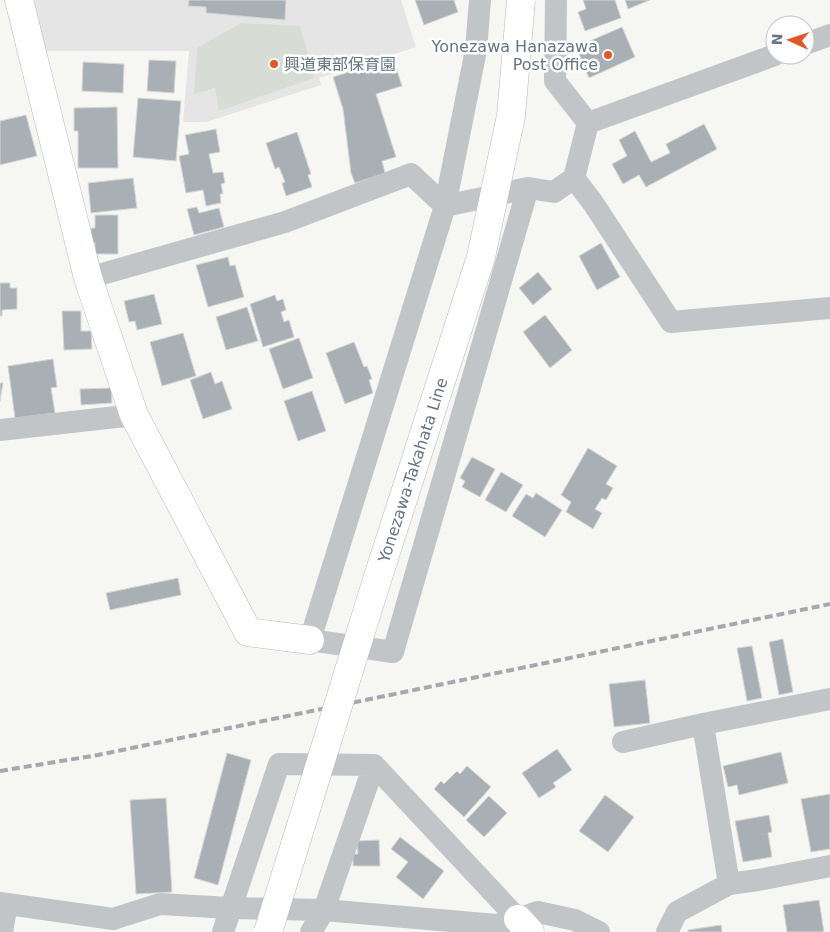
<svg xmlns="http://www.w3.org/2000/svg" width="830" height="932" font-family="'DejaVu Sans','Noto Sans JP',sans-serif">
  <style>
    .built { fill: #e4e5e4 }
    .green { fill: #d7ddd4 }
    .building { fill: #a8b0b6; stroke: #d7d8d5 }
    .lines { fill: none; stroke-linecap: round; stroke-linejoin: round }
    .secondary-casing { stroke: #b6babf; stroke-width: 29 }
    .street { stroke: #c1c5c8; stroke-width: 22 }
    .secondary { stroke: #fff; stroke-width: 28 }
    .rail { stroke: #a4a9af; stroke-width: 4; stroke-dasharray: 8 4; stroke-linecap: butt }
    .primary-bridge-casing { stroke: #b4b8bc; stroke-width: 29; stroke-linecap: butt }
    .primary-bridge { stroke: #fff; stroke-width: 28 }
    .poi-dot { fill: #e45625; stroke: #fff; stroke-width: 2 }
    .labels { text-anchor: middle; dominant-baseline: central; stroke-width: 5; stroke-linejoin: round; paint-order: stroke }
    .poi-label { font-size: 16px; fill: #657584; stroke: #fff; text-anchor: end }
    .street-label { font-size: 16px; fill: #657584; stroke: #fff }
  </style>
  <rect width="100%" height="100%" fill="#f6f6f3"/>
  <path class="built" d="M 32,0 L 401,0 L 416,47 L 319,78 L 321,85 L 206,122 L 183,122 L 189,51 L 45,51 Z"/>
  <path class="green" d="M 241,23 L 300,26 L 314,78 L 219,111 L 215,88 L 194,94 L 197,48 Z"/>
  <path class="building" d="M 189,0 L 286,0 L 285,20 L 206,13 L 206,7 L 188,6 Z
    M 415,0 L 454,0 L 458,12 L 424,25 Z
    M 583,0 L 615,0 L 621,18 L 585,31 L 578,12 L 586,9 Z
    M 625,0 L 650,0 L 628,9 Z
    M 622,27 L 635,57 L 589,78 L 576,47 Z
    M 393,58 L 402,86 L 376,94 L 396,157 L 382,161 L 385,173 L 355,183 L 351,173 L 343,109 L 333,77 Z
    M 149,60 L 176,61 L 174,93 L 147,91 Z
    M 83,62 L 124,64 L 123,93 L 82,91 Z
    M 138,98 L 181,101 L 176,161 L 133,157 Z
    M 117,107 L 118,168 L 78,168 L 78,131 L 74,131 L 74,108 Z
    M 26,115 L 37,156 L 0,165 L 0,121 Z
    M 704,124 L 717,149 L 646,187 L 639,175 L 623,184 L 612,164 L 627,156 L 619,140 L 635,131 L 651,162 L 670,153 L 666,144 Z
    M 216,129 L 220,152 L 209,154 L 213,173 L 223,172 L 225,183 L 221,184 L 223,194 L 220,194 L 221,203 L 206,206 L 203,190 L 186,193 L 179,156 L 189,154 L 185,135 Z
    M 297,132 L 311,174 L 308,175 L 312,187 L 286,196 L 282,183 L 285,182 L 279,167 L 275,169 L 266,143 Z
    M 133,178 L 137,208 L 91,213 L 88,183 Z
    M 197,207 L 199,213 L 219,208 L 224,227 L 194,235 L 187,209 Z
    M 95,215 L 118,215 L 118,254 L 95,254 L 95,243 L 91,243 L 91,228 L 95,228 Z
    M 601,243 L 620,277 L 597,290 L 579,256 Z
    M 228,257 L 230,266 L 235,265 L 244,297 L 208,307 L 196,265 Z
    M 538,272 L 552,289 L 533,305 L 519,288 Z
    M 0,283 L 10,283 L 10,288 L 17,288 L 17,309 L 2,310 L 2,316 L 0,316 Z
    M 154,294 L 162,324 L 137,330 L 135,321 L 129,322 L 124,301 Z
    M 275,295 L 277,301 L 283,299 L 286,310 L 281,312 L 284,322 L 289,320 L 294,337 L 263,347 L 250,304 Z
    M 247,307 L 258,341 L 226,350 L 216,317 Z
    M 62,311 L 81,311 L 81,331 L 91,331 L 92,349 L 64,350 Z
    M 545,315 L 572,350 L 550,368 L 523,332 Z
    M 183,333 L 196,376 L 162,386 L 150,342 Z
    M 299,338 L 313,378 L 283,389 L 269,349 Z
    M 354,342 L 364,367 L 367,366 L 372,379 L 369,380 L 373,393 L 345,404 L 326,353 Z
    M 53,359 L 57,387 L 51,388 L 55,413 L 15,418 L 8,366 Z
    M 211,372 L 215,384 L 222,381 L 232,409 L 203,419 L 190,380 Z
    M 0,383 L 3,383 L 0,401 Z
    M 111,388 L 112,403 L 81,405 L 80,389 Z
    M 312,391 L 326,431 L 298,441 L 284,401 Z
    M 588,448 L 617,466 L 606,484 L 613,488 L 606,500 L 602,498 L 595,509 L 602,513 L 593,529 L 566,512 L 571,502 L 561,495 Z
    M 472,457 L 495,469 L 480,497 L 462,487 L 465,481 L 460,478 Z
    M 501,472 L 523,485 L 506,512 L 485,500 Z
    M 536,493 L 562,510 L 545,537 L 512,516 L 526,494 L 533,498 Z
    M 178,578 L 181,595 L 110,610 L 106,593 Z
    M 783,639 L 793,692 L 779,695 L 769,642 Z
    M 752,646 L 762,698 L 747,701 L 737,648 Z
    M 645,680 L 650,723 L 614,727 L 609,684 Z
    M 557,749 L 572,770 L 553,783 L 556,787 L 539,798 L 522,773 Z
    M 781,752 L 788,783 L 739,795 L 737,785 L 728,787 L 723,766 Z
    M 227,753 L 251,760 L 218,885 L 194,878 Z
    M 467,766 L 491,787 L 464,817 L 434,789 L 441,781 L 444,784 L 457,771 L 460,774 Z
    M 830,794 L 830,849 L 811,852 L 801,799 Z
    M 605,795 L 634,817 L 608,852 L 579,831 Z
    M 489,796 L 507,813 L 484,837 L 466,820 Z
    M 166,798 L 172,892 L 136,894 L 130,800 Z
    M 769,815 L 772,832 L 768,833 L 772,857 L 743,862 L 735,821 Z
    M 400,837 L 444,871 L 423,899 L 396,877 L 408,862 L 391,849 Z
    M 379,840 L 380,866 L 353,866 L 353,854 L 358,854 L 357,841 Z
    M 819,900 L 824,932 L 787,932 L 783,905 Z
    M 721,925 L 722,932 L 688,932 L 688,930 Z"/>
  <g class="lines">
    <g class="secondary-casing">
      <path id="secondary" d="M 19,0 L 88,278 L 134,415 L 248,632 L 310,640
        M 518,919 L 530,932"/>
    </g>
    <path class="street" d="M 480,0 L 476,50 L 445,206 L 310,640 L 393,652 L 528,188
      M 556,0 L 555,81 L 588,123
      M 805,44 L 830,35
      M 588,123 L 775,55
      M 574,178 L 593,203 L 671,322 L 830,308
      M 88,278 L 285,222 L 411,174 L 445,206 L 528,188 L 554,192 L 574,178 L 588,123
      M 0,430 L 134,415
      M 623,742 L 703,724
      M 729,884 L 703,724 L 830,699
      M 0,903 L 113,919 L 160,904 L 230,908 L 324,910 L 374,765
      M 2,932 L 7,904
      M 223,932 L 279,764 L 374,765 L 518,919
      M 311,932 L 324,910 L 496,925 L 518,919 L 538,912 L 575,920 L 599,932
      M 667,932 L 677,912 L 729,884 L 758,880 L 830,866"/>
    <use href="#secondary" class="secondary"/>
    <path class="rail" d="M 0,771 L 98,755 L 594,653 L 830,604"/>
    <g class="primary-bridge-casing">
      <g id="primary-bridge">
        <path id="s1" d="M 268,932 L 377,580 L 481,257 L 511,116 L 521,0"/>
      </g>
    </g>
    <use href="#primary-bridge" class="primary-bridge"/>
  </g>
  <g class="poi-dot">
    <circle cx="608" cy="55" r="5"/>
    <circle cx="274" cy="64" r="5"/>
  </g>
  <g class="labels">
    <g class="poi-label">
      <text x="598" y="46">Yonezawa Hanazawa<tspan x="598" dy="18">Post Office</tspan></text>
      <text x="284" y="64" text-anchor="start">興道東部保育園</text>
    </g>
    <g class="street-label">
      <text stroke="none"><textPath href="#s1" startOffset="484">Yonezawa-Takahata Line</textPath></text>
    </g>
  </g>
  <g transform="translate(790 40) rotate(273)"><circle r="24" fill="#ffffff" stroke="#c1c8ce"/>
  <path d="M0-4L9 19L0 12L-9 19Z" fill="#e45625"/>
  <text y="-8" font-size="14" font-weight="bold" text-anchor="middle" fill="#657584">N</text>
  </g>
</svg>
